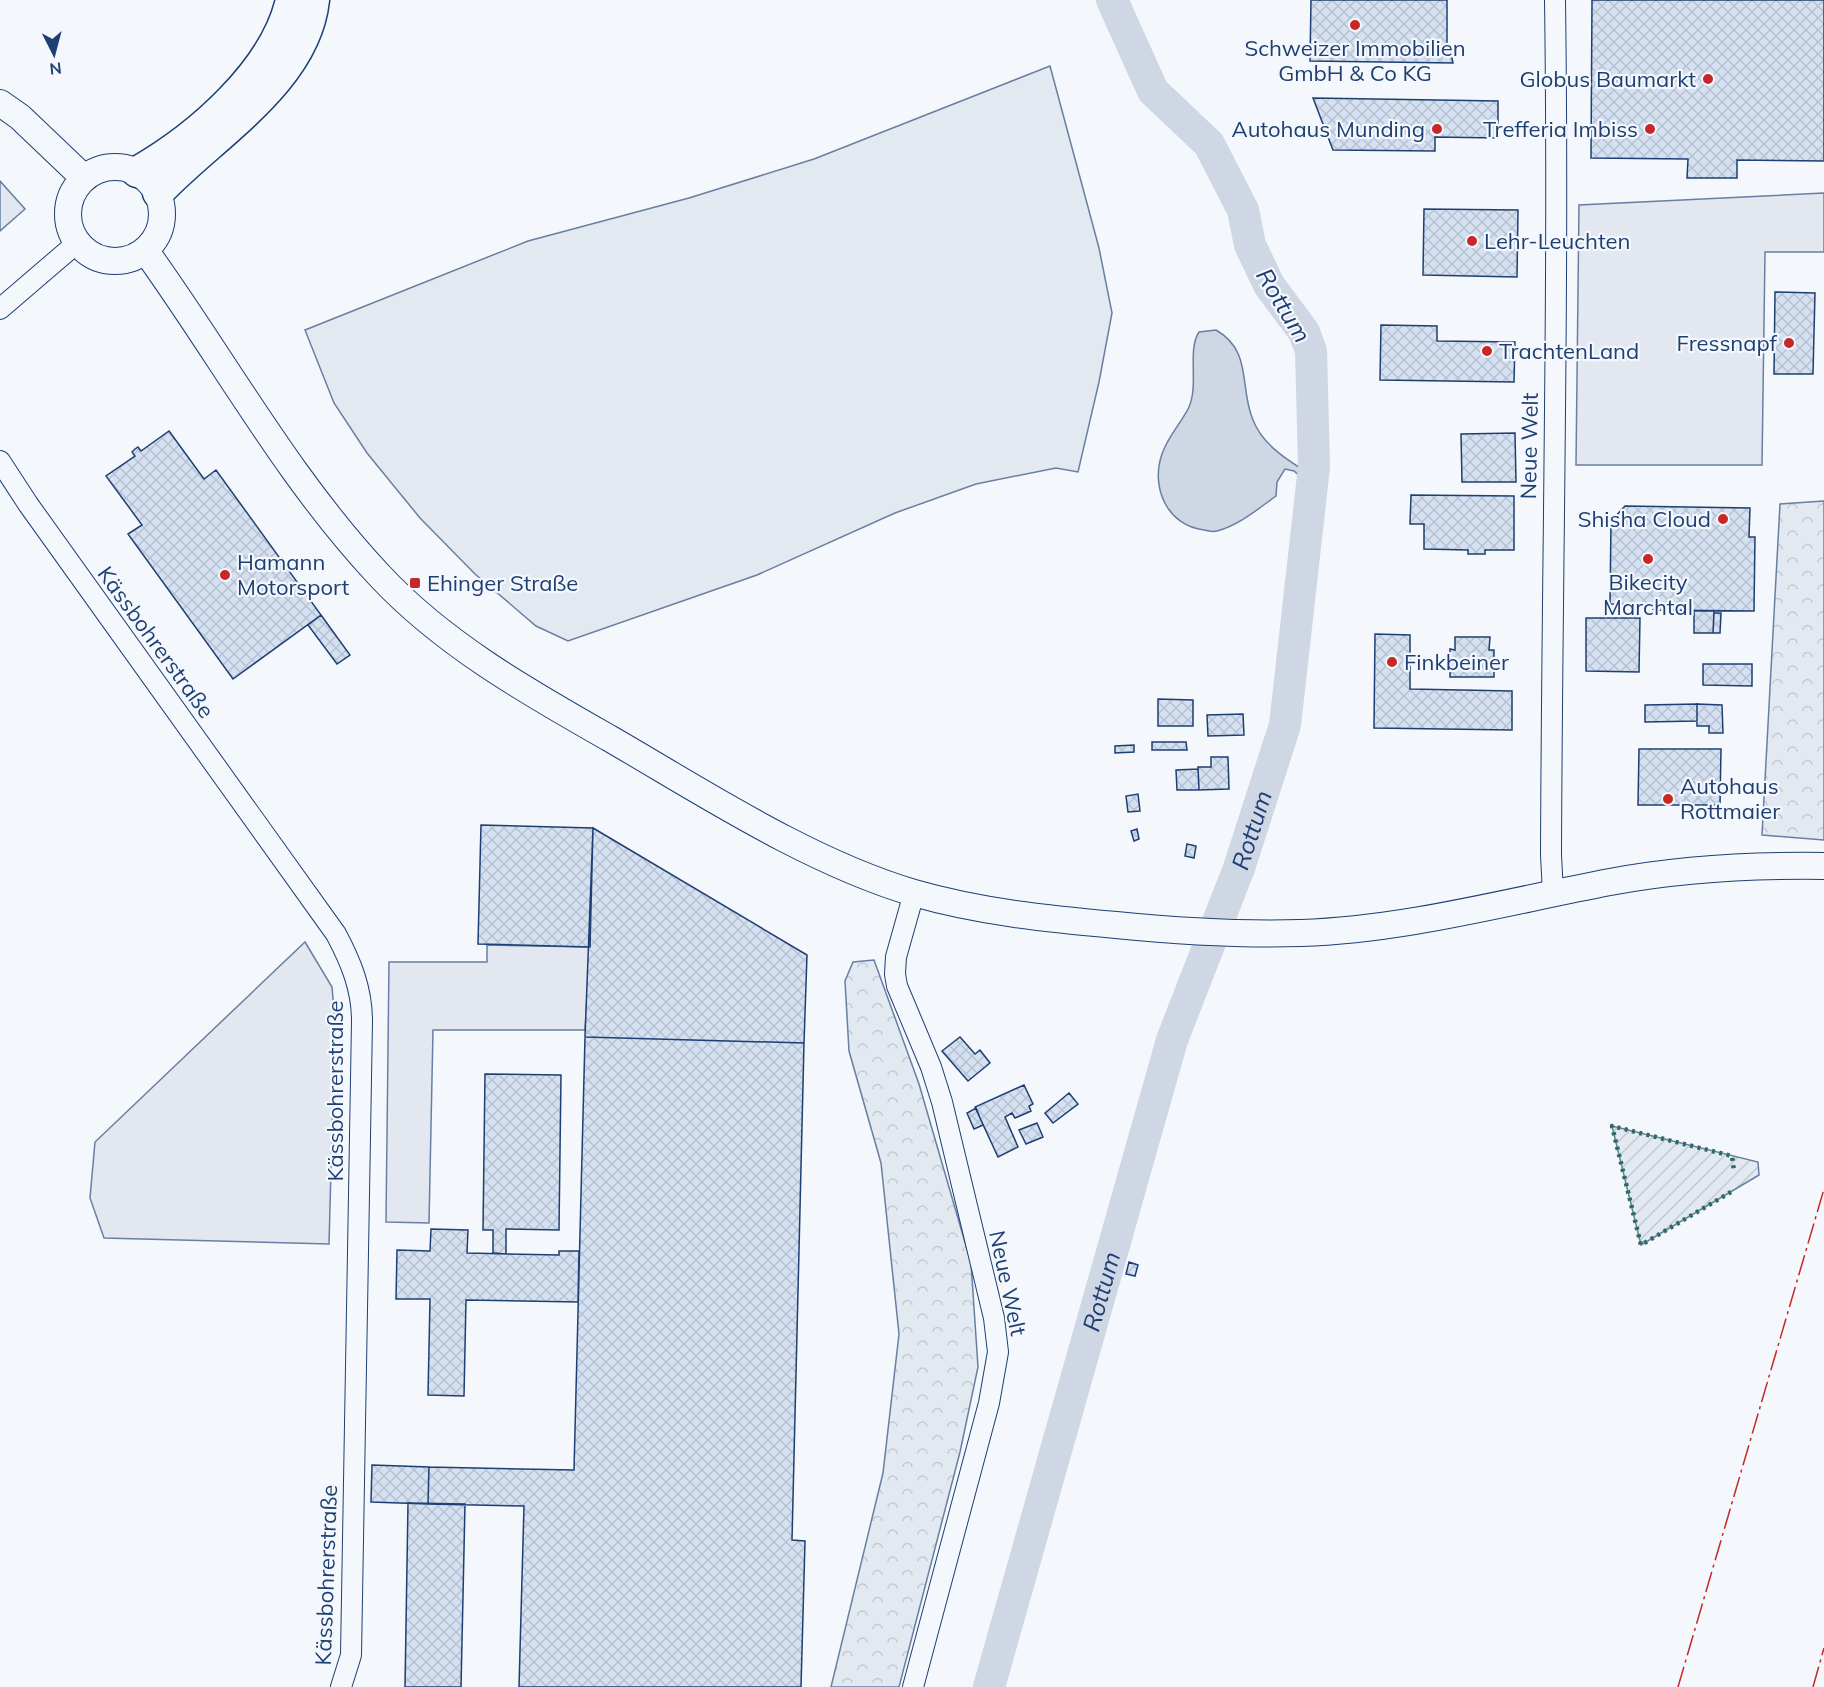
<svg xmlns="http://www.w3.org/2000/svg" width="1824" height="1687" font-family="Mulish,sans-serif">
  <style>
    .green { fill: #e3e9f0; stroke: #687fa3; stroke-width: 1.5 }
    .forest { fill: url(#forest-crowns); stroke: #687fa3; stroke-width: 1.5 }
    .garden { fill: url(#garden-furrows); stroke: #687fa3; stroke-width: 1.5 }
    .parking { fill: #e3e8f0; stroke: #687fa3; stroke-width: 1.5 }
    .water { fill: #cfd7e4; stroke: #687fa3; stroke-width: 1.5 }
    .lines { fill: none; stroke-linecap: round; stroke-linejoin: round }
    .river { stroke: #cfd7e4; stroke-width: 32 }
    .building { fill: url(#building-cross-hatch); stroke: #1d3f73; stroke-width: 1.5 }
    .minor-casing { stroke: #1d3f73; stroke-width: 22 }
    .major-casing { stroke: #1d3f73; stroke-width: 28 }
    .highway-casing { stroke: #1d3f73; stroke-width: 33 }
    .minor { stroke: #f4f7fb; stroke-width: 20 }
    .major { stroke: #f4f7fb; stroke-width: 26 }
    .highway { stroke: #f4f7fb; stroke-width: 30 }
    .hedge { stroke: #2c6c60; stroke-width: 4.5; stroke-dasharray: 3 4.5; stroke-linecap: butt }
    .power { stroke: #c62828; stroke-width: 1.5; stroke-dasharray: 21 4.5 3 4.5; stroke-linecap: butt }
    .poi-dot { fill: #c62828; stroke: #f4f7fb; stroke-width: 2 }
    .labels { text-anchor: middle; dominant-baseline: central; stroke-width: 4.5; stroke-linejoin: round; paint-order: stroke }
    .poi-label { font-size: 22px; fill: #1d3f73; stroke: #f4f7fb; text-anchor: start }
    .street-label { font-size: 22px; fill: #1d3f73; stroke: #f4f7fb }
    .water-label { font-size: 24px; font-style: italic; fill: #1d3f73; stroke: #f4f7fb }
  </style>
  <defs>
    <pattern id="forest-crowns" width="20" height="18" patternUnits="userSpaceOnUse" patternTransform="scale(1.5)"><rect width="20" height="18" fill="#e3e9f0"/><path d="M2 6a3 3 0 1 1 6 0M12 15a3 3 0 1 1 6 0" fill="none" stroke="#c2c9d1"/></pattern>
    <pattern id="garden-furrows" width="10" height="10" patternUnits="userSpaceOnUse" patternTransform="scale(1.5)"><rect width="10" height="10" fill="#e3e9f0"/><path d="M-1 1l2-2M0 10L10 0M9 11l2-2" fill="none" stroke="#c2c9d1"/></pattern>
    <pattern id="building-cross-hatch" width="8" height="8" patternUnits="userSpaceOnUse" patternTransform="scale(1.5)"><rect width="8" height="8" fill="#d5e0f0"/><path d="M0 0l8 8M0 8l8-8" fill="none" stroke="#b6c1d1"/></pattern>
  </defs>
  <rect width="100%" height="100%" fill="#f4f7fb"/>
  <path class="green" d="M 1050,66 L 1099,248 L 1112,313 L 1099,382 L 1078,472 L 1056,468 L 976,484 L 895,513 L 757,575 L 568,641 L 536,626 L 475,574 L 420,518 L 367,453 L 334,403 L 305,330 L 528,241 L 689,198 L 814,159 Z"/>
  <path class="forest" d="M 1824,501 L 1824,840 L 1762,835 L 1780,504 Z
    M 874,960 L 919,1084 L 971,1263 L 978,1367 L 960,1452 L 899,1687 L 831,1687 L 883,1473 L 899,1334 L 881,1163 L 849,1051 L 845,981 L 853,962 Z"/>
  <path class="garden" d="M 1612,1126 L 1758,1162 L 1759,1175 L 1641,1245 Z"/>
  <path class="parking" d="M 0,181 L 25,209 L 0,231 Z
    M 1824,193 L 1824,252 L 1765,252 L 1762,465 L 1576,465 L 1579,205 Z
    M 305,942 L 332,987 L 335,1021 L 329,1244 L 104,1238 L 90,1198 L 95,1142 Z
    M 487,945 L 590,947 L 585,1030 L 433,1030 L 429,1223 L 386,1222 L 389,962 L 487,962 Z"/>
  <path class="water" d="M 1216,330 C 1253,351 1239,388 1253,420 C 1263,446 1290,462 1313,476 L 1312,487 L 1294,471 L 1285,469 L 1277,482 L 1276,496 C 1258,509 1239,525 1217,531 C 1213,532 1208,531 1204,530 C 1168,526 1150,488 1162,454 C 1168,436 1182,422 1189,407 C 1199,384 1187,350 1199,332 Z"/>
  <g class="lines">
    <path class="river" id="s1" d="M 989,1687 L 1172,1040 L 1239,868 L 1285,725 L 1314,467 L 1311,351 L 1304,332 L 1269,285 L 1250,245 L 1243,210 L 1209,144 L 1153,91 L 1112,0"/>
  </g>
  <path class="building" d="M 1311,0 L 1447,0 L 1447,48 L 1450,49 L 1453,63 L 1310,61 Z
    M 1592,0 L 1824,0 L 1824,161 L 1737,160 L 1737,178 L 1687,178 L 1688,159 L 1591,158 Z
    M 1313,98 L 1498,101 L 1498,138 L 1435,137 L 1435,151 L 1333,150 Z
    M 1424,209 L 1518,210 L 1517,277 L 1423,275 Z
    M 1775,292 L 1815,293 L 1813,374 L 1774,374 Z
    M 1381,325 L 1437,326 L 1437,341 L 1515,342 L 1514,382 L 1380,380 Z
    M 169,431 L 204,479 L 216,470 L 321,615 L 233,679 L 128,534 L 142,525 L 106,476 L 135,456 L 132,452 L 135,449 L 138,447 L 141,451 Z
    M 1515,433 L 1516,482 L 1462,482 L 1461,434 Z
    M 1411,495 L 1514,496 L 1514,550 L 1485,550 L 1485,554 L 1468,554 L 1468,550 L 1424,549 L 1424,524 L 1410,524 Z
    M 1625,506 L 1750,508 L 1749,537 L 1755,537 L 1754,611 L 1653,610 L 1653,605 L 1610,604 L 1611,521 Z
    M 1694,611 L 1714,611 L 1713,633 L 1694,633 Z
    M 1714,613 L 1721,613 L 1720,633 L 1713,633 Z
    M 321,615 L 350,655 L 337,664 L 308,625 Z
    M 1586,618 L 1640,618 L 1639,672 L 1586,671 Z
    M 1375,634 L 1410,635 L 1410,689 L 1512,691 L 1512,730 L 1374,728 Z
    M 1455,637 L 1490,637 L 1489,650 L 1494,650 L 1494,677 L 1450,677 L 1450,649 L 1455,650 Z
    M 1703,664 L 1752,664 L 1752,686 L 1703,685 Z
    M 1158,699 L 1193,700 L 1193,726 L 1158,726 Z
    M 1697,704 L 1722,705 L 1723,733 L 1709,733 L 1709,726 L 1697,726 Z
    M 1697,704 L 1697,721 L 1645,722 L 1645,705 Z
    M 1243,714 L 1244,735 L 1208,736 L 1207,715 Z
    M 1152,742 L 1186,742 L 1187,750 L 1152,750 Z
    M 1134,745 L 1134,752 L 1115,753 L 1115,746 Z
    M 1639,749 L 1721,749 L 1720,805 L 1638,805 Z
    M 1211,757 L 1228,757 L 1229,789 L 1199,790 L 1198,767 L 1211,767 Z
    M 1198,769 L 1199,790 L 1177,790 L 1176,770 Z
    M 1138,794 L 1140,811 L 1128,812 L 1126,796 Z
    M 481,825 L 593,828 L 590,947 L 478,944 Z
    M 593,828 L 807,955 L 804,1043 L 585,1037 Z
    M 1137,829 L 1139,839 L 1134,841 L 1131,831 Z
    M 1187,844 L 1196,846 L 1194,858 L 1185,856 Z
    M 585,1037 L 804,1043 L 792,1540 L 805,1541 L 801,1687 L 519,1687 L 524,1506 L 428,1504 L 429,1467 L 574,1470 Z
    M 960,1037 L 975,1054 L 980,1050 L 990,1063 L 968,1081 L 942,1051 Z
    M 485,1074 L 561,1075 L 559,1230 L 506,1229 L 506,1254 L 493,1253 L 493,1230 L 483,1230 Z
    M 1024,1085 L 1033,1104 L 1029,1106 L 1031,1111 L 1015,1118 L 1012,1113 L 1005,1117 L 1018,1147 L 998,1157 L 975,1107 Z
    M 1069,1093 L 1078,1104 L 1053,1123 L 1045,1113 Z
    M 976,1108 L 983,1125 L 974,1129 L 967,1113 Z
    M 1037,1123 L 1043,1137 L 1026,1144 L 1019,1130 Z
    M 431,1229 L 468,1230 L 467,1253 L 559,1255 L 559,1251 L 579,1251 L 578,1302 L 466,1300 L 464,1396 L 428,1395 L 430,1299 L 396,1299 L 397,1250 L 430,1251 Z
    M 1129,1262 L 1138,1265 L 1135,1276 L 1126,1274 Z
    M 372,1465 L 429,1467 L 428,1504 L 371,1502 Z
    M 408,1503 L 465,1504 L 461,1687 L 405,1687 Z"/>
  <g class="lines">
    <g class="minor-casing">
      <path id="minor" d="M 0,309 L 78,242
        M 0,461 L 28,504 L 336,934 C 351,962 362,989 362,1021 L 351,1655 L 341,1687
        M 1553,893 L 1551,855 C 1552,570 1559,285 1555,0
        M 913,1687 L 989,1403 L 998,1352 L 994,1318 L 942,1102 L 931,1067 L 897,986 L 895,974 L 896,957 L 914,893"/>
    </g>
    <g class="major-casing">
      <path id="major" d="M 0,103 L 20,117 L 84,178
        M68 214a47 47 0 1 1 94 0a47 47 0 1 1-94 0Z
        M 145,250 C 223,358 287,477 379,575 C 443,644 528,692 609,738 C 704,793 809,862 914,893 C 980,912 1048,919 1116,925 C 1177,931 1240,935 1301,933 C 1404,930 1509,901 1610,882 C 1680,869 1753,865 1824,866"/>
    </g>
    <g class="highway-casing">
      <path id="highway" d="M 137,172 C 198,137 275,71 291,0
        M 158,193 C 210,137 305,83 314,0"/>
    </g>
    <use href="#minor" class="minor"/>
    <use href="#major" class="major"/>
    <use href="#highway" class="highway"/>
    <path class="hedge" d="M 1731,1192 L 1641,1245 L 1612,1126 L 1732,1156 L 1734,1171"/>
    <path class="power" d="M 1678,1687 L 1824,1189
      M 1813,1687 L 1824,1648"/>
  </g>
  <g class="poi-dot">
    <circle cx="1355" cy="25" r="6"/>
    <circle cx="1708" cy="79" r="6"/>
    <circle cx="1437" cy="129" r="6"/>
    <circle cx="1650" cy="129" r="6"/>
    <circle cx="1472" cy="241" r="6"/>
    <circle cx="1789" cy="343" r="6"/>
    <circle cx="1487" cy="351" r="6"/>
    <circle cx="1723" cy="519" r="6"/>
    <circle cx="1648" cy="559" r="6"/>
    <circle cx="225" cy="575" r="6"/>
    <rect x="409" y="577" width="12" height="12" rx="3"/>
    <circle cx="1392" cy="662" r="6"/>
    <circle cx="1668" cy="799" r="6"/>
  </g>
  <g class="labels">
    <g class="poi-label">
      <text x="1355" y="48" text-anchor="middle">Schweizer Immobilien<tspan x="1355" dy="25">GmbH &amp; Co KG</tspan></text>
      <text x="1696" y="79" text-anchor="end">Globus Baumarkt</text>
      <text x="1425" y="129" text-anchor="end">Autohaus Munding</text>
      <text x="1638" y="129" text-anchor="end">Trefferia Imbiss</text>
      <text x="1484" y="241">Lehr-Leuchten</text>
      <text x="1777" y="343" text-anchor="end">Fressnapf</text>
      <text x="1499" y="351">TrachtenLand</text>
      <text x="1711" y="519" text-anchor="end">Shisha Cloud</text>
      <text x="237" y="562">Hamann<tspan x="237" dy="25">Motorsport</tspan></text>
      <text x="1648" y="582" text-anchor="middle">Bikecity<tspan x="1648" dy="25">Marchtal</tspan></text>
      <text x="427" y="583">Ehinger Straße</text>
      <text x="1404" y="662">Finkbeiner</text>
      <text x="1680" y="786">Autohaus<tspan x="1680" dy="25">Rottmaier</tspan></text>
    </g>
    <g class="street-label">
      <text transform="translate(1529 446) rotate(-89)">Neue Welt</text>
      <text transform="translate(156 642) rotate(54)">Kässbohrerstraße</text>
      <text transform="translate(335 1091) rotate(-90)">Kässbohrerstraße</text>
      <text transform="translate(1008 1283) rotate(78)">Neue Welt</text>
      <text transform="translate(326 1575) rotate(-88)">Kässbohrerstraße</text>
    </g>
    <g class="water-label">
      <text transform="translate(1284 305) rotate(59)">Rottum</text>
      <text stroke="none"><textPath href="#s1" startOffset="897">Rottum</textPath></text>
      <text stroke="none"><textPath href="#s1" startOffset="411">Rottum</textPath></text>
    </g>
  </g>
  <g transform="translate(54 54) rotate(174)" stroke="#f4f7fb" stroke-width="4.5" paint-order="stroke">
  <path d="M0-4.5L10 22L0 15L-10 22Z" fill="#1d3f73"/>
  <text y="-9" font-size="16" font-weight="bold" text-anchor="middle" fill="#1d3f73">N</text>
  </g>
</svg>
